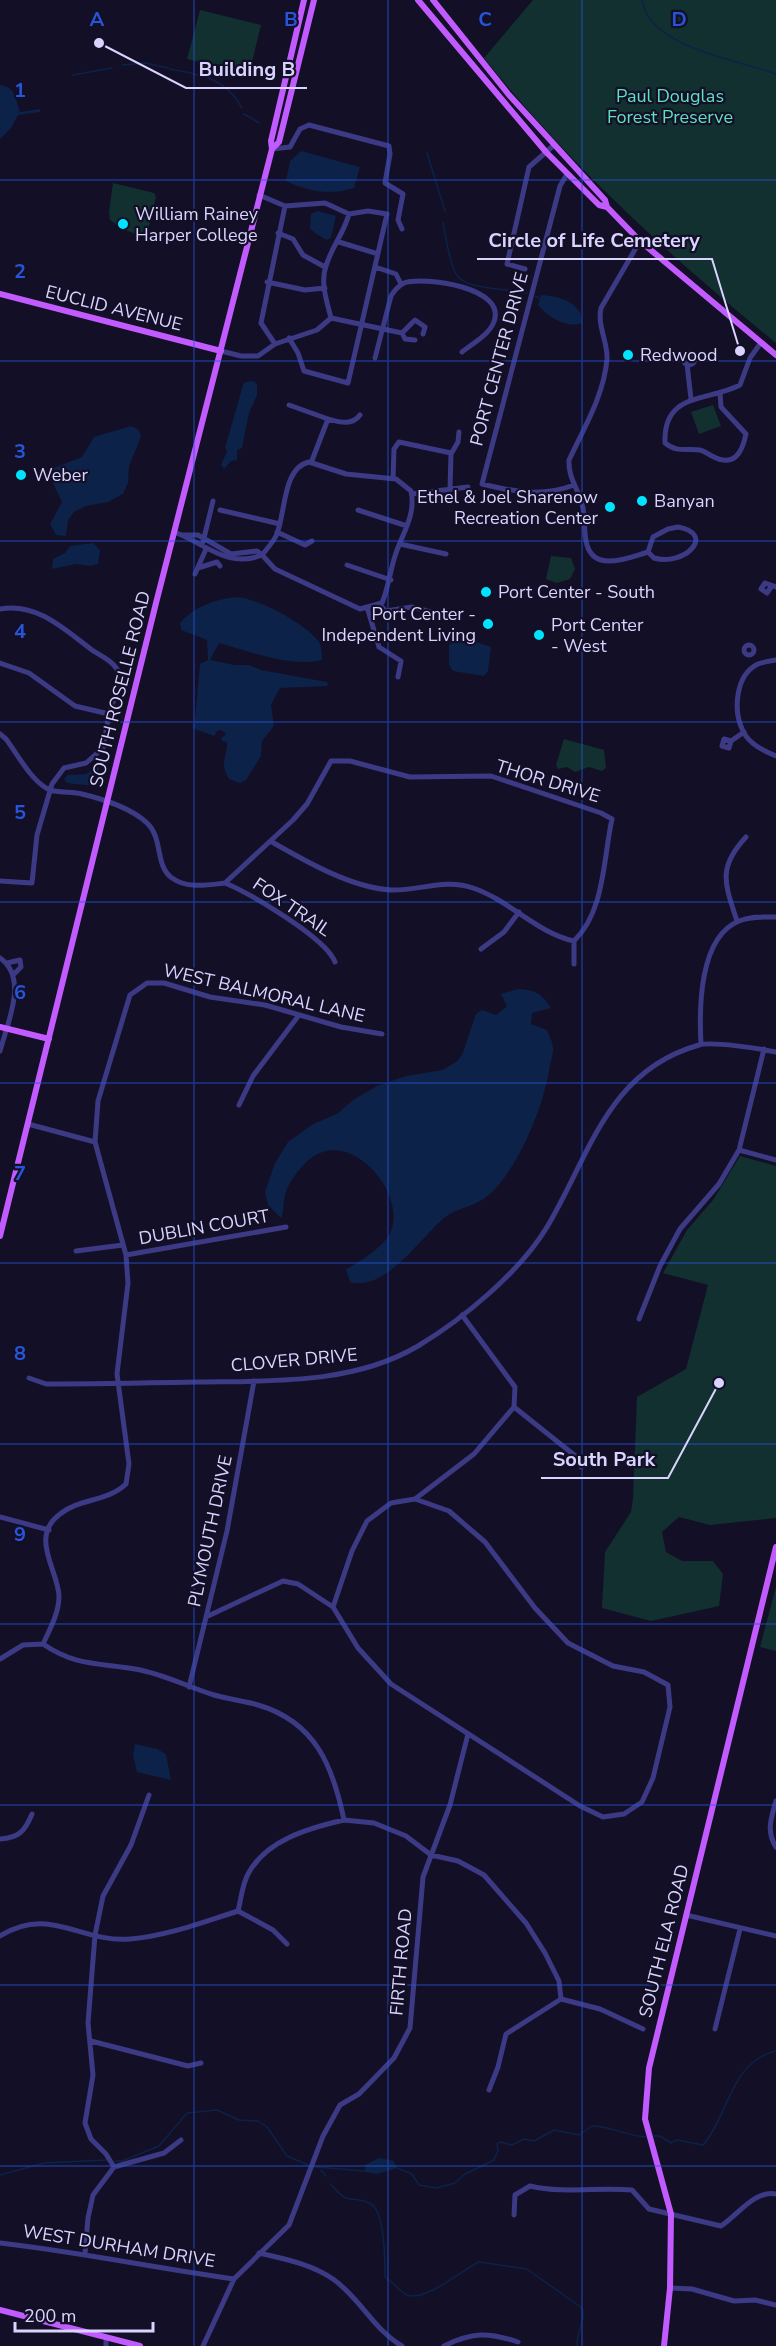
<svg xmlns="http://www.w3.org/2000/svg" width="776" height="2346" font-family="'Nunito Sans',sans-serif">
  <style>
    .green { fill: #12302f }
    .water { fill: #0c2248 }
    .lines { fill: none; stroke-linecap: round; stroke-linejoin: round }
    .stream { stroke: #0c2248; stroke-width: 1.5 }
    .minor { stroke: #3d3a85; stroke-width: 5 }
    .major { stroke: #c25bff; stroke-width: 6 }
    .grid { fill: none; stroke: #2655da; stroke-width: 1.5; stroke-opacity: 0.55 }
    .poi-dot { fill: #00e5ff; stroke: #130f26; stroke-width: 2 }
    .labels { text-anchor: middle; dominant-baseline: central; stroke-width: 4.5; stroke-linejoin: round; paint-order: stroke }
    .park-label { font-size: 18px; fill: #5fe0c0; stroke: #130f26 }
    .poi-label { font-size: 18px; fill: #d9d4ff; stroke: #130f26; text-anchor: start }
    .street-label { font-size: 18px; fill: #d9d4ff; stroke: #130f26 }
    .grid-label { font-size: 20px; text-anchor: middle; font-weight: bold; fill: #2655da; stroke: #130f26; stroke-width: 4.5; stroke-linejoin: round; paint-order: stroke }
    .leader { fill: none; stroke: #d9d4ff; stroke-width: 2 }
    .callout-dot { fill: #d9d4ff; stroke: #130f26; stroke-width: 2 }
    .callout-label { font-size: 20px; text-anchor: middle; font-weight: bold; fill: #d9d4ff; stroke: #130f26; stroke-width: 4.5; stroke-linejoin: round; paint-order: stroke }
  </style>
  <rect width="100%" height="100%" fill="#130f26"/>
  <path class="green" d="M 533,0 L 776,0 L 776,343 C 670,257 570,165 484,58 Z
    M 200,10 L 261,25 L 249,74 L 187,59 Z
    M 113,183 L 154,193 L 156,197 L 146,238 L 123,229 L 110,220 L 109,212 Z
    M 713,405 L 721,426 L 699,434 L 691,412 Z
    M 551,556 L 571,558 L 575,569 L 570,579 L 557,583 L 546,579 Z
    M 564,739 L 604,750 L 606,768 L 602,771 L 589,767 L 575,772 L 567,767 L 558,769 L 556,765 Z
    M 740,1156 L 776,1166 L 776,1518 L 710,1525 L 679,1517 L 662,1532 L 666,1552 L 682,1561 L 713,1561 L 723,1574 L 719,1606 L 651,1621 L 602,1608 L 605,1552 L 631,1512 L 633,1498 L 637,1397 L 686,1369 L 708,1285 L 663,1273 L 687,1230 L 713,1200 Z
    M 776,1587 L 776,1651 L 760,1647 Z"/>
  <path class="water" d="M 0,85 C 16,87 15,98 20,112 L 40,109 L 40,112 L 18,115 L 11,128 L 0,139 Z
    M 301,151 L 360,167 L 354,188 C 330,196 307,191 286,181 L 290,161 Z
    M 318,211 L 336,216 L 331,238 L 326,240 L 315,233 L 310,228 L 311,214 Z
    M 541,295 C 558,296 583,302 582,323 C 567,329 547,316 538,305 Z
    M 253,381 L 257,384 L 257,395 L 249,413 L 242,448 L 237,450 L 237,460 L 231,461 L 224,469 L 221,465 L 227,451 L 225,448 L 243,385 L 245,382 Z
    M 131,426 L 139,430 L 141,437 L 129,466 L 128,483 L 123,494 L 108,502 L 86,506 L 74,512 L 68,520 L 66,536 L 56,535 L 50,524 L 62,502 L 51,479 L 51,469 L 82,457 L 94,437 Z
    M 93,543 L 100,550 L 98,564 L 91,566 L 76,564 L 52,569 L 53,559 L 65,553 L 70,546 Z
    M 237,597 C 259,599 305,623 319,642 C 322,647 322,654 322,660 C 290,668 249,651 219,643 L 210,660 L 234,665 L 249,665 L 261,670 L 327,682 L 328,686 L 280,688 L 271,705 L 274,726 L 262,741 L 261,756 L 246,780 L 240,783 L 229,779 C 219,762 227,760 227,742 L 222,741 L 221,738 L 226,734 L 223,731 L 218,730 L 214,736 L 192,728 L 195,720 L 200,664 L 208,660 L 207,640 L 181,630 L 180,623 C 195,606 216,599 237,597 Z
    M 456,640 L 473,641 L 491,647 L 488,671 L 484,676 L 453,671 L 449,665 L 449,645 Z
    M 99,765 L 99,777 L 93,786 L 67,783 L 64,779 L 68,775 L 86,774 Z
    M 518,989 C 535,990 542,993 551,1008 L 532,1013 L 531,1024 L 547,1030 C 549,1035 552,1041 553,1047 C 554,1051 551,1060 550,1065 C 545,1104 517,1174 485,1198 C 473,1207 456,1208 444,1218 C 421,1237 386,1292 350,1282 L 346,1269 C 359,1263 386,1245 391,1231 C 406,1193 353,1131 314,1156 C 301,1165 286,1184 284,1200 C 283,1207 284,1213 281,1218 L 268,1205 L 265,1192 L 275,1163 L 288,1142 L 313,1124 L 337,1114 L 353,1100 L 377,1086 L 406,1076 L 442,1070 L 456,1062 L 462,1055 L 476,1014 L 482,1010 L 496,1015 L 507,1006 L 501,994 Z
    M 135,1744 L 157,1749 L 166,1754 L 171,1780 L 137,1772 L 133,1755 Z
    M 379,2158 L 394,2161 L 397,2168 L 377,2174 L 365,2172 L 365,2165 Z"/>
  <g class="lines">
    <path class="stream" d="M 642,0 C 649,48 739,60 776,74
      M 122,65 L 145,63 L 168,68
      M 170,69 C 201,75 226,78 242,108
      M 73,75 L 112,68
      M 244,114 L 259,123
      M 427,153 L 445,211
      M 443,223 C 447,239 448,260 456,274 C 465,291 509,288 527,293
      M 535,296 L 539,298
      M 654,2136 L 660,2136 L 671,2143 L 677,2140 L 703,2145 C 729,2115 730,2062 776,2051
      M 115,2161 L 122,2161 L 159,2146 L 187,2113 L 217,2110 L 239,2120 L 258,2121 L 267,2127 L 287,2156 L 308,2165
      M 315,2167 L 365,2171
      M 397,2168 L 412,2174 L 419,2185 L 436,2188 L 455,2183 L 465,2174 L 494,2160 L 498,2150 L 497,2144 L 500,2142 L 512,2145 L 524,2139 L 534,2141 L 554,2130 L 579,2135 L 592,2126 C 610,2126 627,2136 646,2137
      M 321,2170 L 326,2176
      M 0,2175 L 44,2163 L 106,2160
      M 331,2184 C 349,2208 353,2194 371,2204 C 385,2212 385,2262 385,2277 C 392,2282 400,2291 407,2295 C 426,2302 463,2269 479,2262 L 527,2269 L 582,2308 C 586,2322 576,2332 577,2346"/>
    <path class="minor" d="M 272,149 L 290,147 L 300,129 L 309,125 L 389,146 L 390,154 L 385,183 L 403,194 L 398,220 L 402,229
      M 567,174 L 560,186 L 482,484 C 514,492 543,497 574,485
      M 278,233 L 293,239 L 303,255 L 325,267
      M 640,241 L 601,308 C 597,326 608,342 607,359 C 604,395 584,428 569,460 C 568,478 578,488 582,504 C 586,517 583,532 587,545 C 595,573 630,557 648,552
      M 339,242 L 378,254
      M 375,267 L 396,274 L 401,284
      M 525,269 L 507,264 L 529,167 L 553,146
      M 267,282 L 305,290 L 325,288
      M 331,318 L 402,333 L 405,339 L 415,340
      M 402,333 L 415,320 L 425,327 L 423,334
      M 289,338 L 298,353 L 304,371 L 348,383 L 387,214 L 368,211 L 349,214
      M 275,344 L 261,323 L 285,206
      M 221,351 L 241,356 L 258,356 L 275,344 L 317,330 L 331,318 C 327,302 320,282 326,266 C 331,248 344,233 349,214 L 325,203 L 285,206 L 259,195
      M683 359a6 6 0 1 1 12 0a6 6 0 1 1-12 0Z
      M 375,358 L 391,296 C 394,291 398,286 404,283 C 422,276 511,287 493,324 C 487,336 472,344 462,352
      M 687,364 L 691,399
      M 720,393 L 721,407 L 746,434 C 742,453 734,468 712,456 C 708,454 705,451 700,450 C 686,448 677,453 665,443 C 663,392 707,402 740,385 L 750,358 L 760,344
      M 289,405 L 328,419 L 311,463
      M 328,419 C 339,422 352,426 360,415
      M 309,462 L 346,474 L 396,479 L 411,491 C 416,515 403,532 396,553 C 390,570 389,586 382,603 L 360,609 L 275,569 L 262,555 C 267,549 273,542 276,536 C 286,514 282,468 309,462 Z
      M 393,479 L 394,449 L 399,442 L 451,453
      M 450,489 L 451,454 L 458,442 L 459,432
      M 412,494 L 468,487
      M 220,510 L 280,524
      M 358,510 L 407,526
      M 678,527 C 717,534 684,567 654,558 L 648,552 L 653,537 L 668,529 Z
      M 174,532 C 205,543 227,569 262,555 L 257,551 L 231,554 L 198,535 L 182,535
      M 277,532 L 305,545 L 312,541
      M 203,542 L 213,501
      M 400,544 L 446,554
      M 347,565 L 391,580
      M 198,568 L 217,562 L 220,566
      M 195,574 L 206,549
      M 771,587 L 767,593 L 761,589 L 765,583 L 776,587
      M 378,604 L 386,611 L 412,607 L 435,613
      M 367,607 L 379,647 L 401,661 L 398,677
      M 0,609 C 37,602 65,630 92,650 C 104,658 118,663 121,679 L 109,714 L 103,748 L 86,763 L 64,768 L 52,784 L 37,835 L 32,883 L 0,881
      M744 650a5 5 0 1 1 10 0a5 5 0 1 1-10 0Z
      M 776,660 C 770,661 763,662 758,664 C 735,675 733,711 743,731 C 749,744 764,751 776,756
      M 0,663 L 29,673 L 75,706 L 109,714
      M 0,734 L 6,739 C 18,755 29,777 46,788 C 56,794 71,791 82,794 C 103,799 133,809 148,824 C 163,839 155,866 172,878 C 187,889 208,885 225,883 L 293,820 L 307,804 L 331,761 L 350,761 L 410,777 L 491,776 L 601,813 L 612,819 C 603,859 605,911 574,941 L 574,964
      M 731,741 L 724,739 L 722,746 L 729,748 L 731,741 L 744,732
      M 272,842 C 305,861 352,888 391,890 C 419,891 445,878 473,888 C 509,900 537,933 574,941
      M 225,883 C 251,894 326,938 335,962
      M 737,921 C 725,884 717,868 746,837
      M 481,949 L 504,932 L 519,912
      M 0,958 C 29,978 7,1024 0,1051
      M 7,963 L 20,960 L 21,967 L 14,974
      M 701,1044 C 699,1009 699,937 739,921 C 751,916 764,917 776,917
      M 239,1105 L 253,1076 L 299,1015
      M 28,1124 L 95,1142
      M 739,1150 L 776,1160
      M 76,1251 L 123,1245
      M 126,1255 L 286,1227
      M 639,1319 L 660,1266 L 680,1229 L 719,1184 L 739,1150 L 764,1049
      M 29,1378 L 46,1384 C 98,1384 149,1383 201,1382 C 273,1381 354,1384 418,1346 C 463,1319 520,1272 547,1227 C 590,1155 607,1071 699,1045 C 712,1041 761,1049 776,1052
      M 514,1407 L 578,1458 L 581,1467
      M 0,1517 L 49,1530
      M 333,1607 L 352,1551 L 367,1521 L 391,1503 L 415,1499 L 474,1454 L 514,1407 L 515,1387 L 462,1315
      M 208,1616 L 283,1581 L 298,1584 L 333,1607 L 358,1648 L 391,1684 L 580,1806 L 603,1817 L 624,1814 L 642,1802 L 653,1778 L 670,1707 L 668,1685 L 644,1672 L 613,1666 L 568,1643 L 535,1608 L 485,1542 L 449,1511 L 415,1499
      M 43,1644 C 50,1629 59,1613 59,1596 C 58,1570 29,1537 60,1514 C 80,1498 107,1502 126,1484 L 129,1464 L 117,1374 L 128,1283 L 126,1255 L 95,1142 L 98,1101 L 130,995 L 147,983 L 164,983 L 210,997 L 265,1005 L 341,1027 L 382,1034
      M 43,1644 C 75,1666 99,1663 135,1669 C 161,1673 188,1687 214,1695 C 228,1699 244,1701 258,1705 C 316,1722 333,1767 344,1820 L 374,1823 L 406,1836 L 431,1855 L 458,1861 L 484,1875 L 526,1923 L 545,1953 L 559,1981 L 561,1999 L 600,2009 L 643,2029
      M 0,1659 L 23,1645 L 43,1644
      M 189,1687 L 227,1531 L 254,1381
      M 776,1801 C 771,1818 766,1832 776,1847
      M 0,1839 C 19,1838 25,1831 32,1814
      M 238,1911 L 273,1930 L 287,1944
      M 686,1915 L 776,1936
      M 0,1936 C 50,1905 80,1943 130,1939 C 167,1936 203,1922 238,1911 C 241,1900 242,1885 248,1874 C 266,1840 309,1828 344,1820
      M 715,2029 L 740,1929
      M 91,2041 L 188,2066 L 201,2063
      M 489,2090 L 498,2067 L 506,2034 L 561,1999
      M 114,2167 L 106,2154 L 91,2139 L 85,2123 L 93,2075 L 88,2023 L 95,1935 L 103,1896 L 131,1845 L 149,1795
      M 514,2215 L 515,2195 L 530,2186 C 564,2194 597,2187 632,2190 L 649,2209 L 721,2226 C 738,2215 754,2190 776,2194
      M 0,2243 C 79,2252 155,2268 234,2279
      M 85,2253 L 88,2218 L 93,2195 L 114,2167 L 164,2153 L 181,2140
      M 259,2253 C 285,2259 311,2264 333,2279 C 360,2298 374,2330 402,2346
      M 670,2288 L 692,2289 L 734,2301 L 755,2300 L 776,2305
      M 106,2346 L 106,2338
      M 203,2346 L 234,2279 L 289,2225 L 323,2136 L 340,2105 L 359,2094 L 394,2058 L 410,2028 L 423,1877 L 450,1805 L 468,1734
      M 444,2346 C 472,2332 488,2332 518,2342"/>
    <path class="major" d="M 418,0 L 546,152 L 599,205 L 607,207
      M 433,0 L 509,95 L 605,200 L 607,207 L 640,241 L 776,355
      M 272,149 L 279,142 L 314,0
      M 0,294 L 221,351
      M 0,1027 L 49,1039
      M 0,1236 L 156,603 L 272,149 L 271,141 L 304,0
      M 0,2310 L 140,2346
      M 664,2346 L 670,2288 L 671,2214 L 645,2119 L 649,2068 L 776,1547"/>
  </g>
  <path class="grid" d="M 194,0 L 194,2346M 388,0 L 388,2346M 582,0 L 582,2346M 0,180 L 776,180M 0,361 L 776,361M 0,541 L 776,541M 0,722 L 776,722M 0,902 L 776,902M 0,1083 L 776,1083M 0,1263 L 776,1263M 0,1444 L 776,1444M 0,1624 L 776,1624M 0,1805 L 776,1805M 0,1985 L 776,1985M 0,2166 L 776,2166"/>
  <g class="poi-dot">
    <circle cx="123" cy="224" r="6"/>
    <circle cx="628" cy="355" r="6"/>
    <circle cx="21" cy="475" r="6"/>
    <circle cx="642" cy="501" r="6"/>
    <circle cx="610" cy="507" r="6"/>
    <circle cx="486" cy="592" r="6"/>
    <circle cx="488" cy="624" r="6"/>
    <circle cx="539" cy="635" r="6"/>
  </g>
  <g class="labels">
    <g class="park-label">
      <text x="670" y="96">Paul Douglas<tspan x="670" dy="21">Forest Preserve</tspan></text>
    </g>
    <g class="poi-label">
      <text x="135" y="214">William Rainey<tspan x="135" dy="21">Harper College</tspan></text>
      <text x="640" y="355">Redwood</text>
      <text x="33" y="475">Weber</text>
      <text x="598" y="497" text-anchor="end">Ethel &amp; Joel Sharenow<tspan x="598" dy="21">Recreation Center</tspan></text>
      <text x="654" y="501">Banyan</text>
      <text x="498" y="592">Port Center - South</text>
      <text x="476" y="614" text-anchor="end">Port Center -<tspan x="476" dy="21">Independent Living</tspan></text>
      <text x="551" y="625">Port Center<tspan x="551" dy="21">- West</tspan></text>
    </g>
    <g class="street-label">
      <text transform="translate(114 308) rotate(14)">EUCLID AVENUE</text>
      <text transform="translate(499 359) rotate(-75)">PORT CENTER DRIVE</text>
      <text transform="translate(120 689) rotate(-76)">SOUTH ROSELLE ROAD</text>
      <text transform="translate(548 781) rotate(17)">THOR DRIVE</text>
      <text transform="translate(292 907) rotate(34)">FOX TRAIL</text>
      <text transform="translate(264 993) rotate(13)">WEST BALMORAL LANE</text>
      <text transform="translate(204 1227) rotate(-10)">DUBLIN COURT</text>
      <text transform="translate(294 1360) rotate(-5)">CLOVER DRIVE</text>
      <text transform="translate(210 1531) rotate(-78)">PLYMOUTH DRIVE</text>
      <text transform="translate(664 1941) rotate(-76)">SOUTH ELA ROAD</text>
      <text transform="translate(401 1962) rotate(-85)">FIRTH ROAD</text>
      <text transform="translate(119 2246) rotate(9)">WEST DURHAM DRIVE</text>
    </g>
  </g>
  <g class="grid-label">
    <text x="97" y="26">A</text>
    <text x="291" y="26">B</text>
    <text x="485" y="26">C</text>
    <text x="679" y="26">D</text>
    <text x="20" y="97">1</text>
    <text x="20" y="278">2</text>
    <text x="20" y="458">3</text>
    <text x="20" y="638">4</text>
    <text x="20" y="819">5</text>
    <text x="20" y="999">6</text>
    <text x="20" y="1180">7</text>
    <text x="20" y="1360">8</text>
    <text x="20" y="1541">9</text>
  </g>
  <path class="leader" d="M99 43L186 88H307M740 351L712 259H477M719 1383L668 1478H541"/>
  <g class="callout-dot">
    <circle cx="99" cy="43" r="6"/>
    <circle cx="740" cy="351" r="6"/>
    <circle cx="719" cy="1383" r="6"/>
  </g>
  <g class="callout-label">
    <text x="247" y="76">Building B</text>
    <text x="594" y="247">Circle of Life Cemetery</text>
    <text x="604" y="1466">South Park</text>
  </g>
  <path d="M15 2322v9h138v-9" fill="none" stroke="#d9d4ff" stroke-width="3"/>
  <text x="24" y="2322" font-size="18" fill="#d9d4ff" stroke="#130f26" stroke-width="4.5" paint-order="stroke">200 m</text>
</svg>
